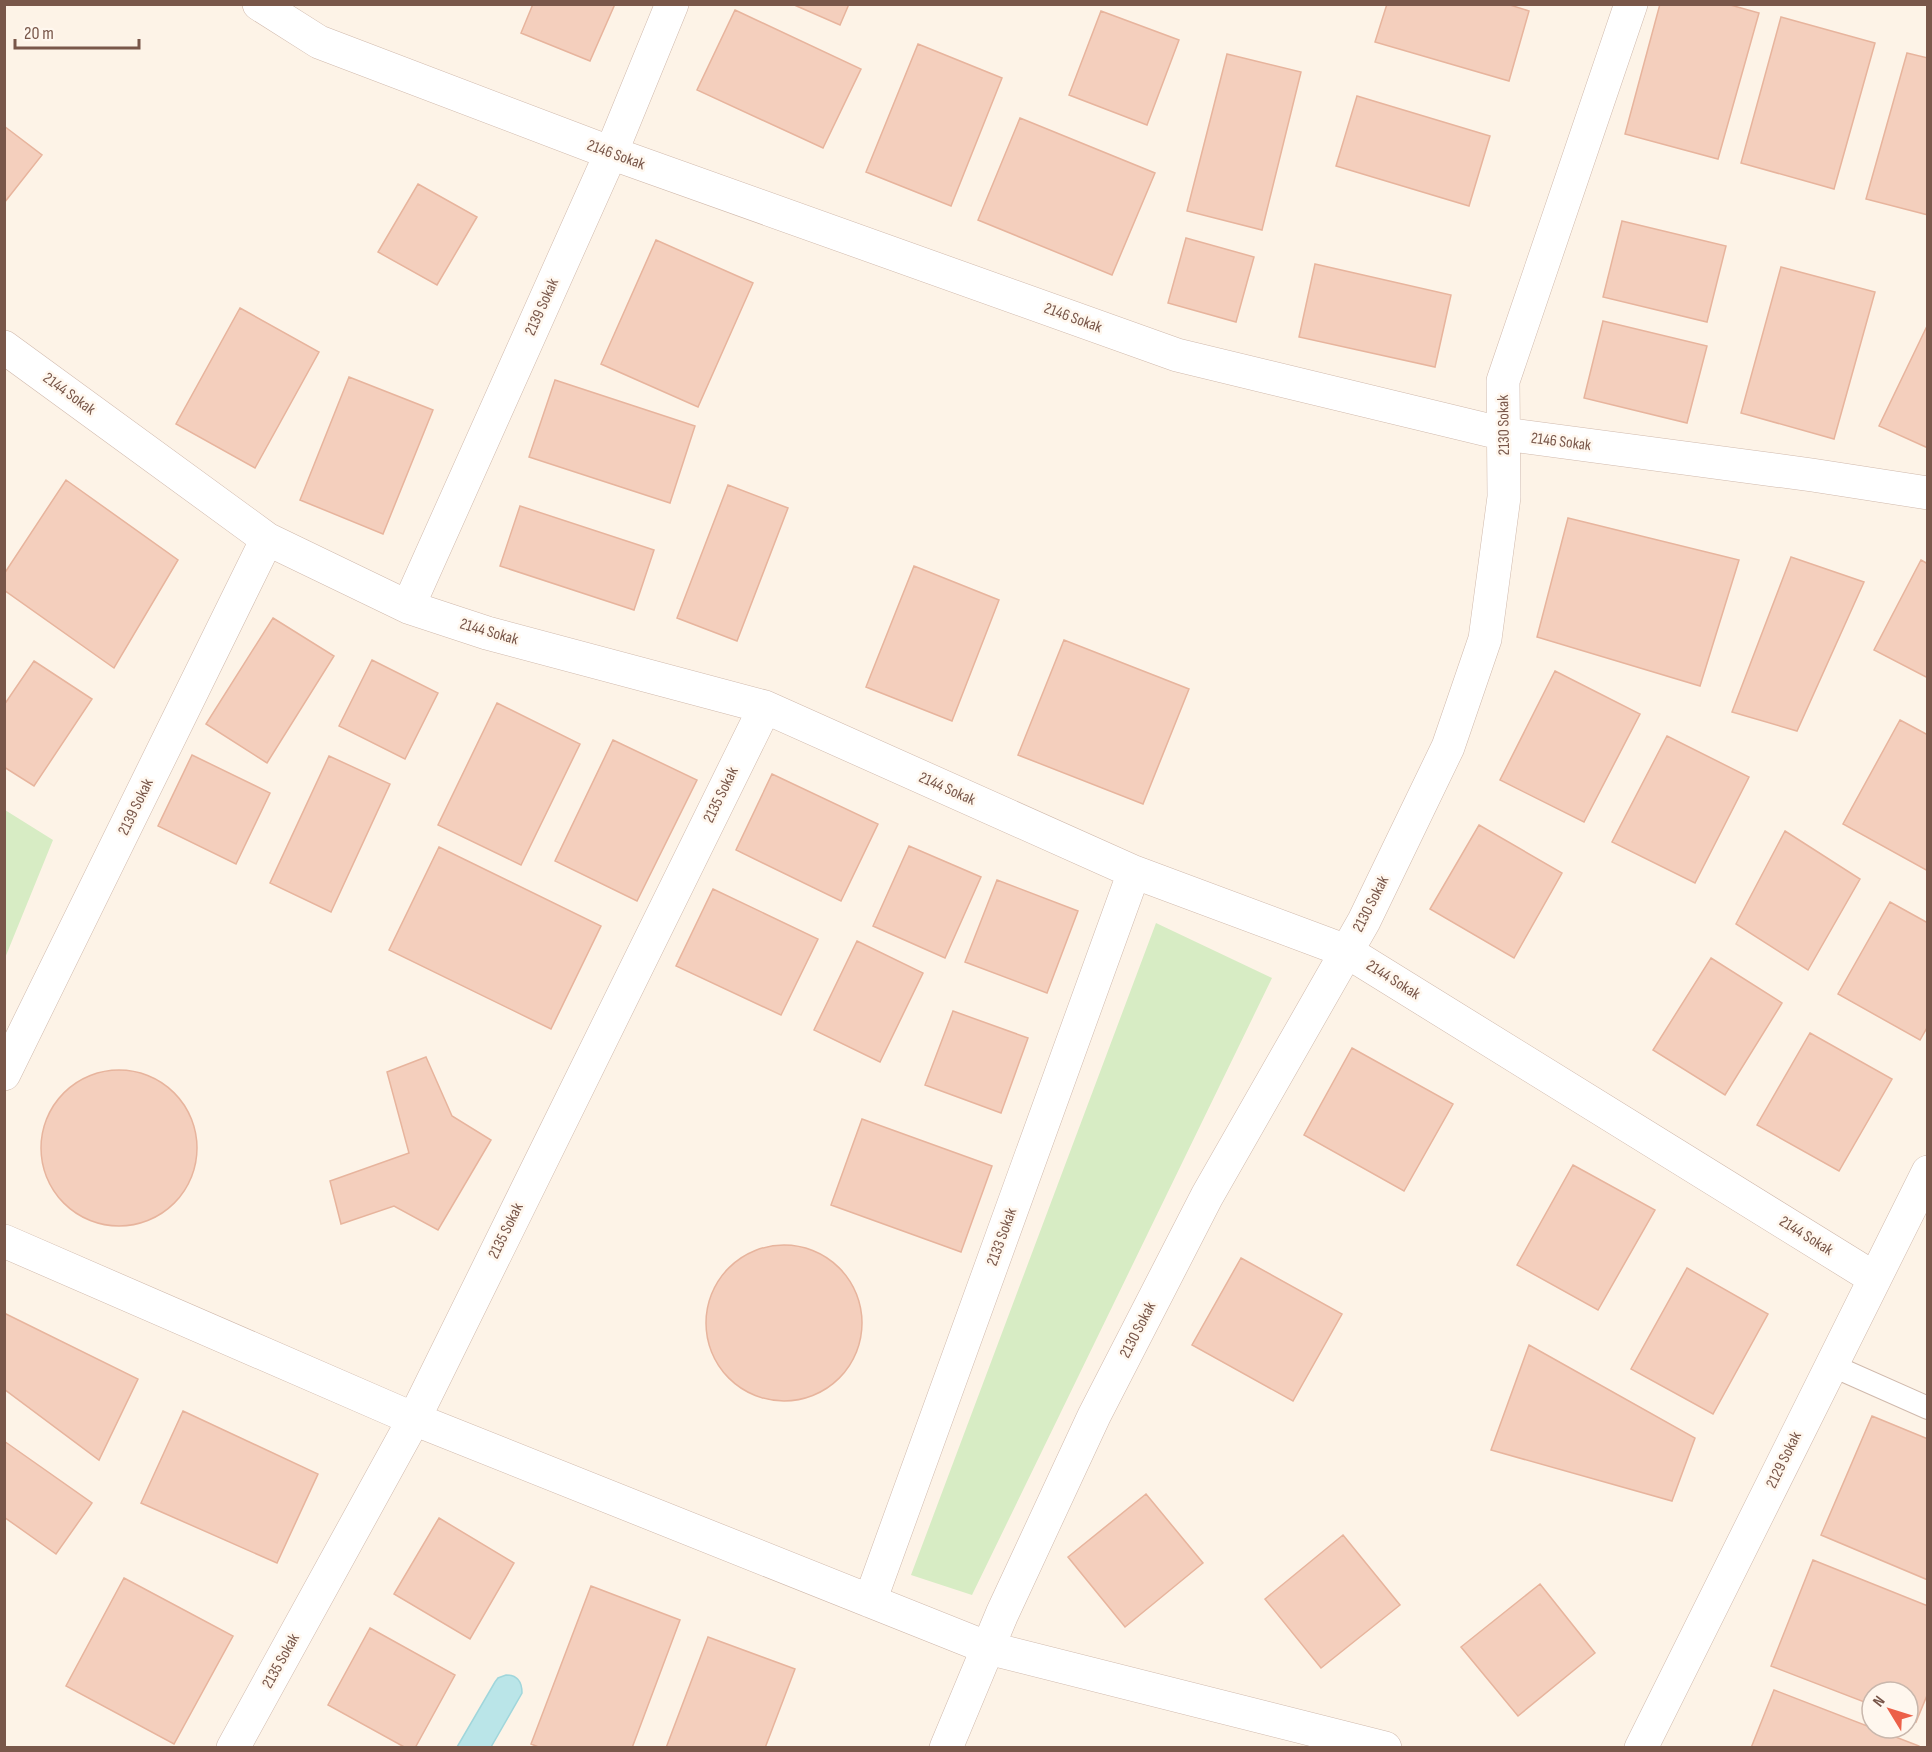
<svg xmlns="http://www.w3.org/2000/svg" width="1932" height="1752" font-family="'Sofia Sans Condensed',sans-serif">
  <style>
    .green { fill: #d7ecc4 }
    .water { fill: #bae5e8; stroke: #a0d6db; stroke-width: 1.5 }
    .building { fill: #f4cfbd; stroke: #e7b49d; stroke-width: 1.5 }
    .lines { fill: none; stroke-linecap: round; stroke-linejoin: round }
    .lane-casing { stroke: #d0b9ac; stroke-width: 24 }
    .street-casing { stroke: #d0b9ac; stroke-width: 34 }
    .lane { stroke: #fff; stroke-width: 22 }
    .street { stroke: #fff; stroke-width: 33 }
    .labels { text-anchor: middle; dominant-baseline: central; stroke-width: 5; stroke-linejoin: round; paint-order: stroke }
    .street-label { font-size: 16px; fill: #79574a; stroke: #fff7ee }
  </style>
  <rect width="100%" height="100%" fill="#fdf3e7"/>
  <path class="green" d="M 5,810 L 53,840 L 5,958 Z
    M 1156,923 L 1272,978 L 972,1595 L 911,1575 Z"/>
  <path class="water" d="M 506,1675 C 517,1675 522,1682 522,1693 L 491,1747 L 457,1747 L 495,1682 L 498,1678 Z"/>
  <path class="building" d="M 533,4 L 615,4 L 590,61 L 521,33 Z
    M 792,4 L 849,4 L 840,25 Z
    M 1387,4 L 1507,4 L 1529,11 L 1509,81 L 1375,42 Z
    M 1660,4 L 1727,4 L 1759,13 L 1718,159 L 1625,134 Z
    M 735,10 L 861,69 L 823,148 L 697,90 Z
    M 1101,11 L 1179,40 L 1147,125 L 1069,95 Z
    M 1781,17 L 1875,43 L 1834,189 L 1741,163 Z
    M 918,44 L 1002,78 L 951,206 L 866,172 Z
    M 1907,53 L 1928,58 L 1928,215 L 1866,199 Z
    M 1227,54 L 1301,72 L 1262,230 L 1187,211 Z
    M 1357,96 L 1490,136 L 1469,206 L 1336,166 Z
    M 1020,118 L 1155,173 L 1112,275 L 978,220 Z
    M 4,126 L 42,155 L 4,203 Z
    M 418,184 L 477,217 L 437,285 L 378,252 Z
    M 1622,221 L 1726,246 L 1707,322 L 1603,297 Z
    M 1186,238 L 1254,257 L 1236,322 L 1168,303 Z
    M 656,240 L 753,283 L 698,407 L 601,364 Z
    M 1315,264 L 1451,295 L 1435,367 L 1299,337 Z
    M 1781,267 L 1875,292 L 1834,439 L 1741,413 Z
    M 240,308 L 319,352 L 255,468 L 176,424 Z
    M 1603,321 L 1707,346 L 1687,423 L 1584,398 Z
    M 1928,324 L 1928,448 L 1879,426 Z
    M 349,377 L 433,410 L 383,534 L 300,500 Z
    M 555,380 L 695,426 L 670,503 L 529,457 Z
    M 66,480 L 178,560 L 114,668 L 4,590 L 4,574 Z
    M 728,485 L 788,508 L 737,641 L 677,618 Z
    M 520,506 L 654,550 L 634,610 L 500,566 Z
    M 1568,518 L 1739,560 L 1700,686 L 1537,637 Z
    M 1791,557 L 1864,582 L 1797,731 L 1732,712 Z
    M 1921,560 L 1928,564 L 1928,678 L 1874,650 Z
    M 914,566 L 999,600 L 952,721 L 866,687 Z
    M 273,618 L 334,656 L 267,763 L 206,724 Z
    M 1064,640 L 1189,689 L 1143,804 L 1018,755 Z
    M 372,660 L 438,693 L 405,759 L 339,726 Z
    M 34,661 L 92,699 L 34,786 L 4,767 L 4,705 Z
    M 1555,671 L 1640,714 L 1584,822 L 1500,780 Z
    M 497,703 L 580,744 L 521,865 L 438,825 Z
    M 1900,720 L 1928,735 L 1928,871 L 1843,824 Z
    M 1667,736 L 1749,777 L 1695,883 L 1612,842 Z
    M 613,740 L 697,780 L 637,901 L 555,861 Z
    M 192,755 L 270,793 L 236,864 L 158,826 Z
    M 329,756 L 390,784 L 331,912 L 270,883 Z
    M 772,774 L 878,824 L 841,901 L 736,850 Z
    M 1479,825 L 1562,873 L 1514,958 L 1430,909 Z
    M 1785,831 L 1860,879 L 1808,970 L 1736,924 Z
    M 909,846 L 981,877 L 945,958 L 873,926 Z
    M 439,847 L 601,926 L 551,1029 L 389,950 Z
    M 997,880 L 1078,911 L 1047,993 L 965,962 Z
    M 713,889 L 818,939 L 781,1015 L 676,966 Z
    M 1890,902 L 1928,923 L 1928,1026 L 1920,1040 L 1838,994 Z
    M 857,941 L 923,973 L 880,1062 L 814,1030 Z
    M 1711,958 L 1782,1003 L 1725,1095 L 1653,1050 Z
    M 953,1011 L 1028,1038 L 1001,1113 L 925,1085 Z
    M 1810,1033 L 1892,1079 L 1839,1171 L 1757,1125 Z
    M 1352,1048 L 1453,1104 L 1404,1191 L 1304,1135 Z
    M 426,1057 L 452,1116 L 491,1140 L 438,1230 L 394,1206 L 341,1224 L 330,1181 L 409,1153 L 387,1072 Z
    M41 1148a78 78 0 1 1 156 0a78 78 0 1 1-156 0Z
    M 862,1119 L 992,1166 L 961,1252 L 831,1205 Z
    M 1573,1165 L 1655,1210 L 1598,1310 L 1517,1265 Z
    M706 1323a78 78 0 1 1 156 0a78 78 0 1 1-156 0Z
    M 1241,1258 L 1342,1314 L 1293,1401 L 1192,1345 Z
    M 1687,1268 L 1768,1314 L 1713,1414 L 1631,1369 Z
    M 4,1313 L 138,1379 L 99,1460 L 4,1389 Z
    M 1529,1345 L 1695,1438 L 1672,1501 L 1491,1450 Z
    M 183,1411 L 318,1474 L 277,1563 L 141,1503 Z
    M 1872,1416 L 1928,1439 L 1928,1580 L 1821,1535 Z
    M 4,1441 L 92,1503 L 56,1554 L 4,1517 Z
    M 1146,1494 L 1203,1563 L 1125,1627 L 1068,1557 Z
    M 439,1518 L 514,1563 L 470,1639 L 394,1594 Z
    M 1343,1535 L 1400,1605 L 1321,1668 L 1265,1599 Z
    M 1813,1560 L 1928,1606 L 1928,1693 L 1916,1722 L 1908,1719 L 1908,1692 L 1872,1692 L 1872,1705 L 1771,1666 Z
    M 124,1578 L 233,1636 L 174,1744 L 66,1686 Z
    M 1540,1584 L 1595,1653 L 1518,1716 L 1461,1647 Z
    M 591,1586 L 680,1620 L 632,1748 L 541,1748 L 531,1744 Z
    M 370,1628 L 455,1675 L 415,1748 L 406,1748 L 328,1705 Z
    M 708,1637 L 795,1669 L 765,1748 L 666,1748 Z
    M 1774,1690 L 1919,1746 L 1919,1748 L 1751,1748 Z"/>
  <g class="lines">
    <g class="lane-casing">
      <path id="lane" d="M 1831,1365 L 1928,1408"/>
    </g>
    <g class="street-casing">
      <path id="street" d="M 259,4 L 319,42 L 611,153 L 1177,355 L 1504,434 L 1812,475 L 1928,493
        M 4,347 L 267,539 L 408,607 L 487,633 L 765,707 L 1134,872 L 1346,951 L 1874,1278
        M 408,607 L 611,153 L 672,4
        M 4,1074 L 267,539
        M 4,1241 L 414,1419 L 988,1648 L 1385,1748
        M 870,1601 L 1134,872
        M 233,1748 L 414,1419 L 765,707
        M 946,1748 L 1002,1614 L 1094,1416 L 1207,1196 L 1364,921 L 1448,747 L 1485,639 L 1504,497 L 1503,381 L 1631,4
        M 1641,1748 L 1928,1172"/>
    </g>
    <use href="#lane" class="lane"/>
    <use href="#street" class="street"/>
  </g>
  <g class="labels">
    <g class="street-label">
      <text transform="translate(616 155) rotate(20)">2146 Sokak</text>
      <text transform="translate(542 307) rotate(-66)">2139 Sokak</text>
      <text transform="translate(1073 318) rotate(20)">2146 Sokak</text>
      <text transform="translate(69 394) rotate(36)">2144 Sokak</text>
      <text transform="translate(1504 425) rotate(-91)">2130 Sokak</text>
      <text transform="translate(1561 442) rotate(7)">2146 Sokak</text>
      <text transform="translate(489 632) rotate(16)">2144 Sokak</text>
      <text transform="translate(947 789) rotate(24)">2144 Sokak</text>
      <text transform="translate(721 795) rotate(-64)">2135 Sokak</text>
      <text transform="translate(136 807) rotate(-64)">2139 Sokak</text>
      <text transform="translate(1371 904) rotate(-63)">2130 Sokak</text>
      <text transform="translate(1393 980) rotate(32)">2144 Sokak</text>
      <text transform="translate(506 1231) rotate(-64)">2135 Sokak</text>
      <text transform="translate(1806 1236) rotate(32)">2144 Sokak</text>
      <text transform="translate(1002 1237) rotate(-70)">2133 Sokak</text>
      <text transform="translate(1138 1330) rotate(-63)">2130 Sokak</text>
      <text transform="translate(1784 1460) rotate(-64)">2129 Sokak</text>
      <text transform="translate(281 1661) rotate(-61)">2135 Sokak</text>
    </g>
  </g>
  <rect width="1932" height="1752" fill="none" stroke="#79574a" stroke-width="12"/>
  <g transform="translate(1890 1710) rotate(308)"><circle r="28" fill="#fff7ee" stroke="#c9b7ac" stroke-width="1.5"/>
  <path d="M0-4.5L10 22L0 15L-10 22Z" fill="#ec6048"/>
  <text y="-9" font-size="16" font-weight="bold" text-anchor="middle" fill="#79574a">N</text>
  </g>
  <path d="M15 39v9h124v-9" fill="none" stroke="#79574a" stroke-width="3"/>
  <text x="24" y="39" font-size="18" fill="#79574a" stroke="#fff7ee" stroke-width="4.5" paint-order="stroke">20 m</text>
</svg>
